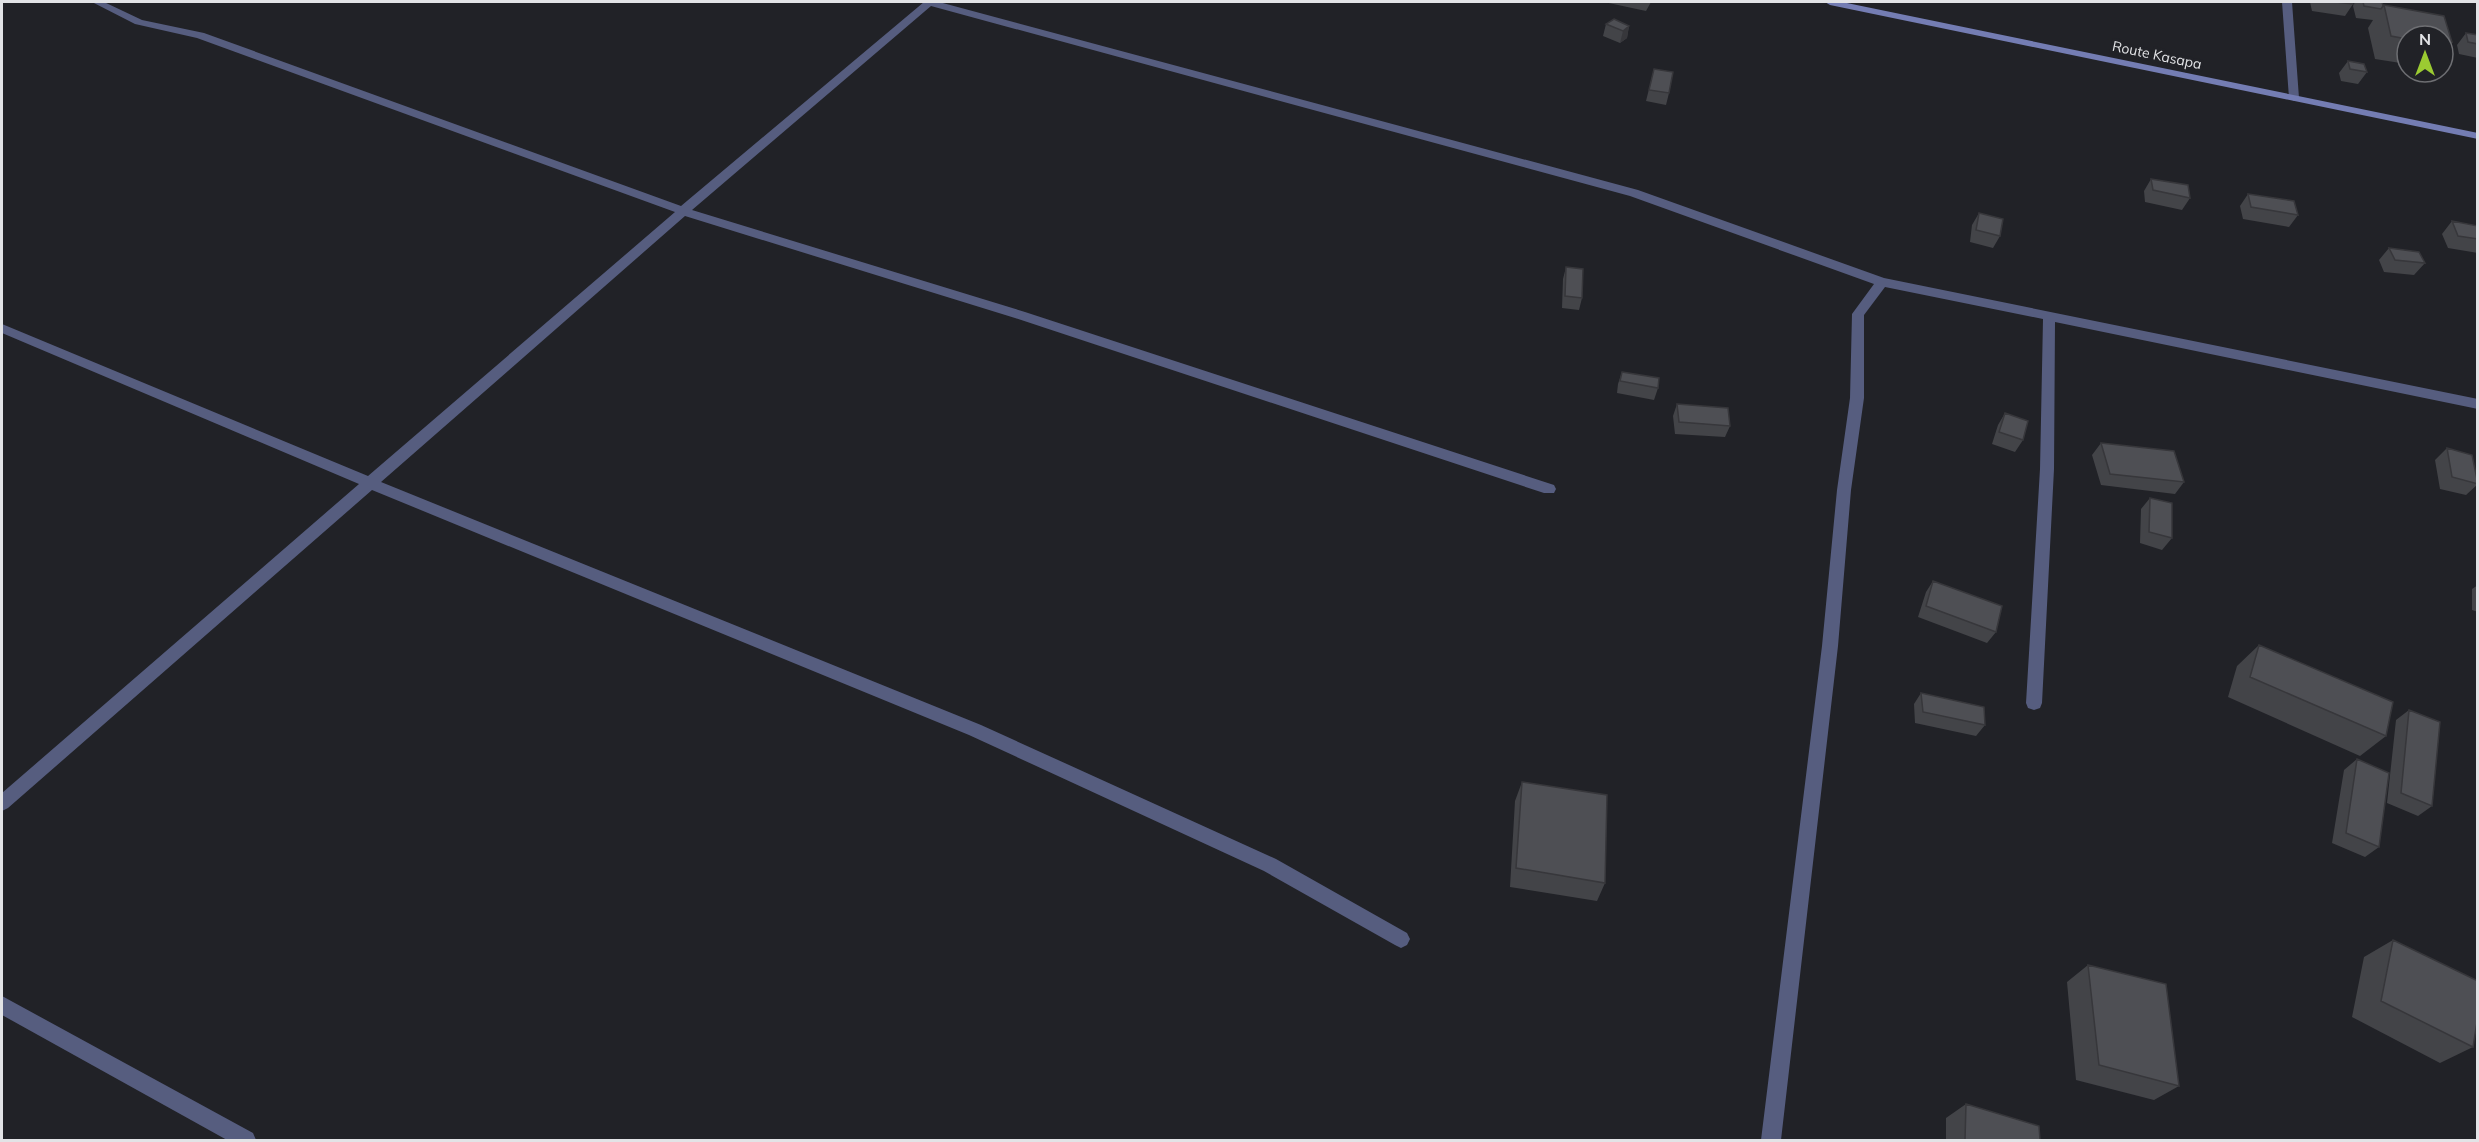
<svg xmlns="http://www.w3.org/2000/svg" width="2479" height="1142" font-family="Mulish,sans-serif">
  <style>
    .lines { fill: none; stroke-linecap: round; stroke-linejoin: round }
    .minor { fill: #565d7f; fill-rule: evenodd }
    .secondary { fill: #747db3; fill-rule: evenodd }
    .wall { fill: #434448 }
    .shaded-wall { fill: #37373b }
    .building { fill: #4e4f54; stroke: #37373b; stroke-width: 1.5 }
    .labels { text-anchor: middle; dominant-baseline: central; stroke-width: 6; stroke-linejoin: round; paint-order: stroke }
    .far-street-label { font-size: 14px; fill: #e2e3e6; stroke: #212227 }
  </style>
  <rect width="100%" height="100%" fill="#212227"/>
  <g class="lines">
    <path class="minor" d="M 92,2 L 104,2 L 142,20 L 204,33 L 681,206 L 924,2 L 939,2 L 1638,190 L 1884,278 L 2478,399 L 2478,409 L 2055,322 L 2054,469 L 2042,703 L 2040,708 L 2034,710 L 2028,708 L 2026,703 L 2040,469 L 2043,319 L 1885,287 L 1864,315 L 1864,398 L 1851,490 L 1838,646 L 1781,1140 L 1761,1140 L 1822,646 L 1837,490 L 1850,398 L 1852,314 L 1874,284 L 1630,196 L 931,6 L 692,210 L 1025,312 L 1554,485 L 1556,489 L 1554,493 L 1544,493 L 1015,318 L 685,216 L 381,482 L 981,725 L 1276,859 L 1407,933 L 1410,939 L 1407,945 L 1401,948 L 1395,945 L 1264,871 L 969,735 L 372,490 L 8,808 L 2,811 L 2,793 L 359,484 L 2,333 L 2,324 L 368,476 L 675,212 L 197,38 L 135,24 Z
      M 2282,2 L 2292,2 L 2299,98 L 2294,101 L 2289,98 Z
      M 2,996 L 253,1133 L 256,1140 L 227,1140 L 2,1015 Z"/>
    <path class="secondary" d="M 1825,2 L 1842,2 L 2478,133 L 2478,139 L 1830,5 Z"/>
  </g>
  <path class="wall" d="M 1604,2 L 1651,2 L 1646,11 Z
    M 2310,2 L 2352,2 L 2353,4 L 2345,16 L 2312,11 Z
    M 2355,2 L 2382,2 L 2383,6 L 2444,16 L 2452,42 L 2443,53 L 2443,36 L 2407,36 L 2407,64 L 2375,59 L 2368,28 L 2373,20 L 2356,18 L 2353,6 Z
    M 1606,24 L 1629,26 L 1627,38 L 1620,43 L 1603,36 Z
    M 2466,33 L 2478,35 L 2478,58 L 2459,54 L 2457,45 Z
    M 2348,61 L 2367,72 L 2358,84 L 2341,81 L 2339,73 Z
    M 1654,69 L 1669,93 L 1666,105 L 1646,101 Z
    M 2151,179 L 2190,198 L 2182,210 L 2145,202 L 2144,191 Z
    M 2248,194 L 2298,215 L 2289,227 L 2243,219 L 2240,206 Z
    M 1979,213 L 2000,236 L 1993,248 L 1970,242 L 1972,225 Z
    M 2452,221 L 2478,226 L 2478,253 L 2448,248 L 2442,234 Z
    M 2389,248 L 2425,263 L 2414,275 L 2384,272 L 2379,260 Z
    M 1566,267 L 1582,298 L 1579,310 L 1562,308 L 1563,279 Z
    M 1622,372 L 1658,388 L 1654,400 L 1617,393 L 1618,384 Z
    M 1677,404 L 1730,426 L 1725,437 L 1675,434 L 1673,416 Z
    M 2005,413 L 2023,440 L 2015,452 L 1992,444 L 1998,425 Z
    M 2101,443 L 2184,482 L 2175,494 L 2101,485 L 2092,455 Z
    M 2447,448 L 2478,481 L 2478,484 L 2466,495 L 2440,489 L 2435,460 Z
    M 2150,498 L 2172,538 L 2162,550 L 2140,543 L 2141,509 Z
    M 1933,581 L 1996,632 L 1987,643 L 1918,617 L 1926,592 Z
    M 2478,585 L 2478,612 L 2472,610 L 2472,589 Z
    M 2259,645 L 2386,736 L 2360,756 L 2228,697 L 2237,666 Z
    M 1921,693 L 1985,725 L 1976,736 L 1915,723 L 1914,704 Z
    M 2409,710 L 2432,806 L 2418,816 L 2387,803 L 2396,720 Z
    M 2357,759 L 2379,847 L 2365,857 L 2332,843 L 2344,770 Z
    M 1522,782 L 1605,883 L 1597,901 L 1510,887 L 1515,801 Z
    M 2393,940 L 2473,1047 L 2440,1063 L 2352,1017 L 2364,957 Z
    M 2088,965 L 2179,1086 L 2154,1100 L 2076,1080 L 2067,982 Z
    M 1966,1104 L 2040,1140 L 1946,1140 L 1946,1118 Z"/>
  <path class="shaded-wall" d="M 1629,26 L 1627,38 L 1620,43 L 1623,31 Z"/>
  <path class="building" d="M 2336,2 L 2352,2 L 2353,4 Z
    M 2363,2 L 2382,2 L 2383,6 L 2381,9 L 2364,6 Z
    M 2384,5 L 2444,16 L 2452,42 L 2443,40 L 2443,36 L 2407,36 L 2407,39 L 2391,36 Z
    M 1614,19 L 1629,26 L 1623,31 L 1606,24 Z
    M 2466,33 L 2478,35 L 2478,44 L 2468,42 Z
    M 2348,61 L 2364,64 L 2367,72 L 2350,69 Z
    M 1654,69 L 1673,72 L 1669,93 L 1649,90 Z
    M 2151,179 L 2188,185 L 2190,198 L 2153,190 Z
    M 2248,194 L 2294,201 L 2298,215 L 2251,207 Z
    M 1979,213 L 2003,219 L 2000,236 L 1976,230 Z
    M 2452,221 L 2478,226 L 2478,239 L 2458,236 Z
    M 2389,248 L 2419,252 L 2425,263 L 2395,260 Z
    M 1566,267 L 1583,269 L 1582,298 L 1565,296 Z
    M 1622,372 L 1659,378 L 1658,388 L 1620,381 Z
    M 1677,404 L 1728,408 L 1730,426 L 1679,422 Z
    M 2005,413 L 2028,421 L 2023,440 L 1999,432 Z
    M 2101,443 L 2174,451 L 2184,482 L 2110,474 Z
    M 2447,448 L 2472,455 L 2478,484 L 2452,477 Z
    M 2150,498 L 2172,503 L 2172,538 L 2149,532 Z
    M 1933,581 L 2002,606 L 1996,632 L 1926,606 Z
    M 2259,645 L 2393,702 L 2386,736 L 2250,677 Z
    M 1921,693 L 1984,707 L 1985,725 L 1923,712 Z
    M 2409,710 L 2440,722 L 2432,806 L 2401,793 Z
    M 2357,759 L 2389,773 L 2379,847 L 2346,833 Z
    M 1522,782 L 1607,795 L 1605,883 L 1516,868 Z
    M 2393,940 L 2478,981 L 2478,1016 L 2473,1047 L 2381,1001 Z
    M 2088,965 L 2166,984 L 2179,1086 L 2099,1065 Z
    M 1966,1104 L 2039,1126 L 2040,1140 L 1965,1140 Z"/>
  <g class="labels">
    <g class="far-street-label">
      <text transform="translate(2157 55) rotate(12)">Route Kasapa</text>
    </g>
  </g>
  <rect width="2479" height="1142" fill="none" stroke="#e2e3e6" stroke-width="6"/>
  <g transform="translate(2425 54)"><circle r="28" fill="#212227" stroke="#6e6f73" stroke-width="1.5"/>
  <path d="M0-4.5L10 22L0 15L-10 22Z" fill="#9bcb32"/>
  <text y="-9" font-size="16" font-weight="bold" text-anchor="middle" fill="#e2e3e6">N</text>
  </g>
</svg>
